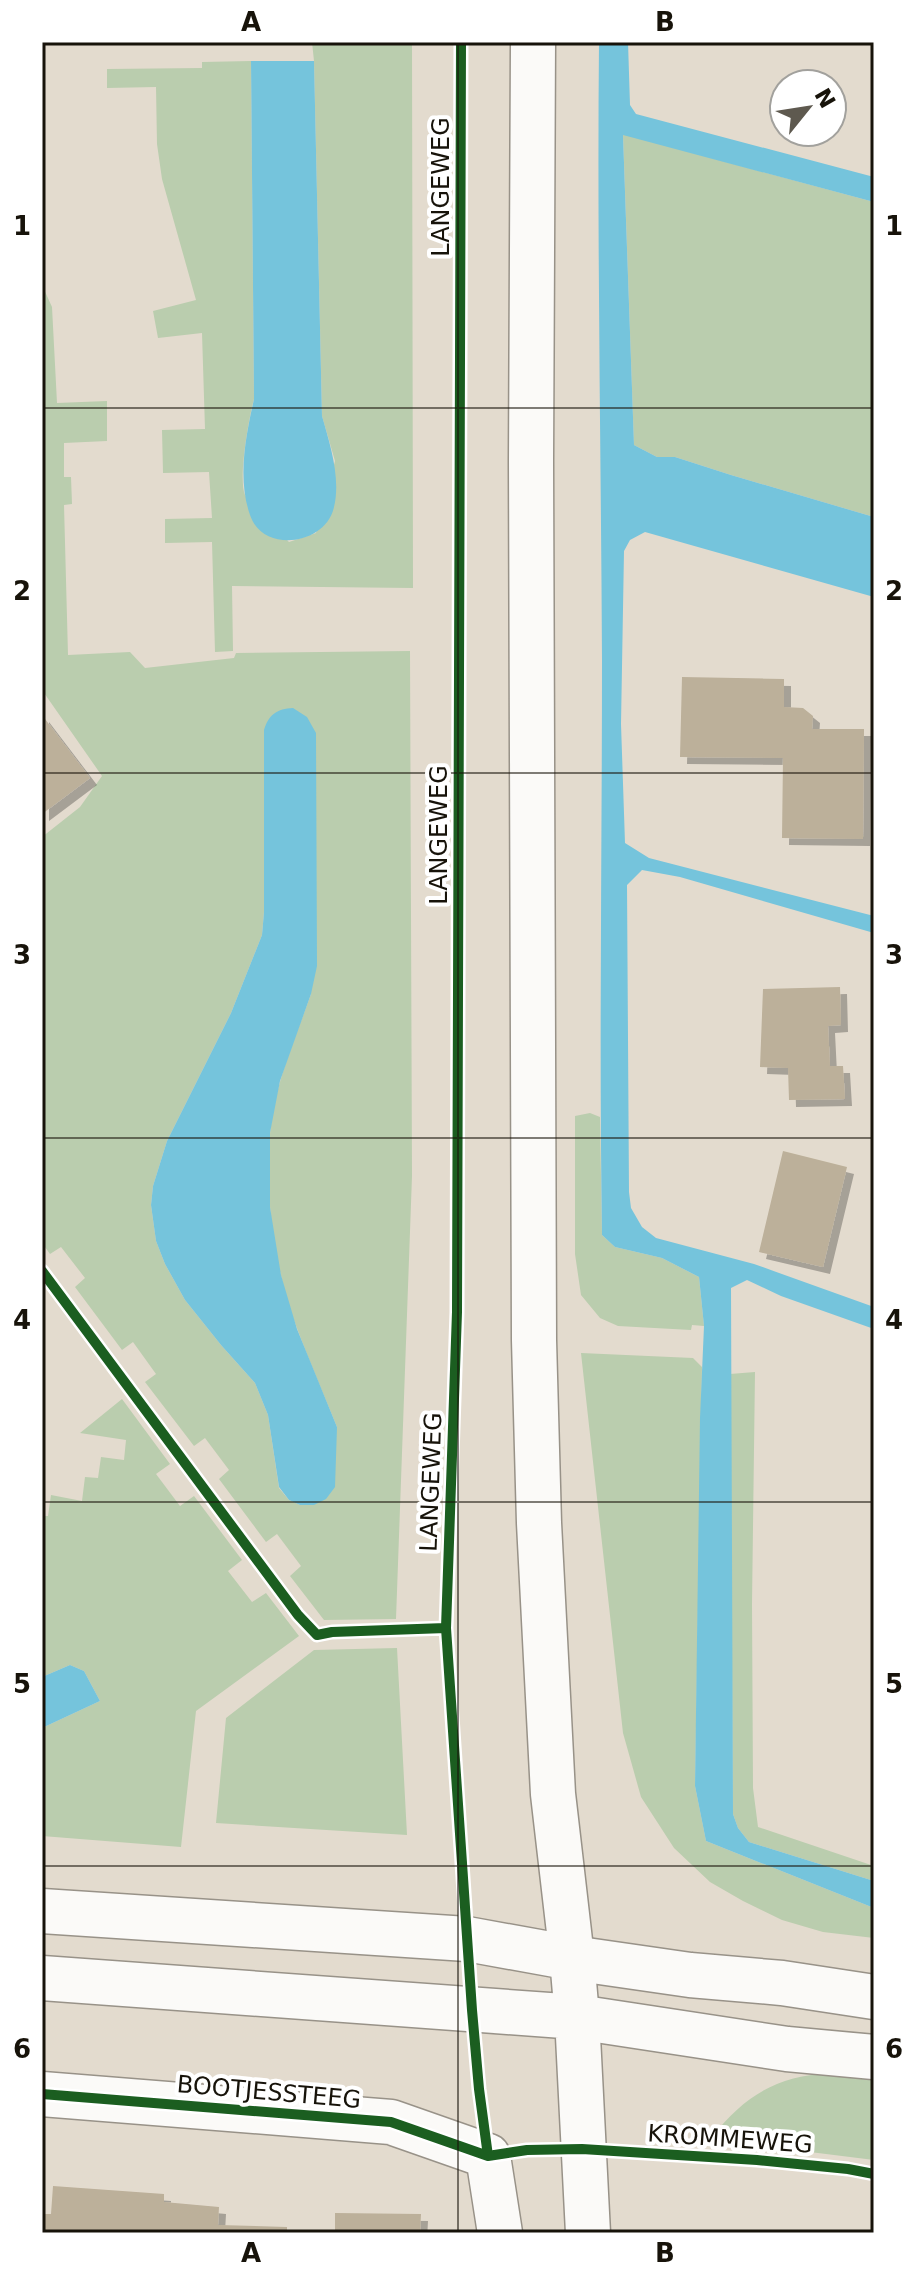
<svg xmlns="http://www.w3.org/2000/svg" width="916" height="2275" font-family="'DejaVu Sans',sans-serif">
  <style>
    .green { fill: #bacdae; fill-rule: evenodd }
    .water { fill: #75c4dc }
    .building { fill: #bcb09a; filter: url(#shadow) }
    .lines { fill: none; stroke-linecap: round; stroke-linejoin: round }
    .minor-casing { stroke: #989288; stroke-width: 47 }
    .major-casing { stroke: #989288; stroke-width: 47 }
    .minor { stroke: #fbfaf8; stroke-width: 44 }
    .major { stroke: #fbfaf8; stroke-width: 44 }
    .cycleway-casing { stroke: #fff; stroke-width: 15 }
    .cycleway { stroke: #1b5e20; stroke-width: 10 }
    .grid { fill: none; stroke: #17130a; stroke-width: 2; stroke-opacity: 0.55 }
    .labels { text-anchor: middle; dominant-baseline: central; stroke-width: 8; stroke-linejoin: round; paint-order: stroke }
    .street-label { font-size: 24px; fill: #17130a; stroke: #fff }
    .neatline { fill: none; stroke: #17130a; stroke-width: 3 }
    .grid-label { font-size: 26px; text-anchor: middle; font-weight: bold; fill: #17130a }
  </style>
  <defs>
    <filter id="shadow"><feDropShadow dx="7" dy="7" stdDeviation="0" flood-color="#0004"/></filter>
  </defs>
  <rect width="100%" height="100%" fill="#e3dbce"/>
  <path class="green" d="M 312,42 L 412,42 L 413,588 L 232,586 L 233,651 L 215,652 L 212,542 L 165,543 L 165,519 L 212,518 L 209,472 L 163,473 L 162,430 L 205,429 L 202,333 L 158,338 L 153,311 L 196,300 L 162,179 L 157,144 L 156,87 L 107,88 L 107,69 L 202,68 L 202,62 L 251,61 L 254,399 C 249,417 238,479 245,495 C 249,503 281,533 289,542 L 316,533 L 335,461 L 322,416 L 314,61 Z
    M 623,134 L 874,202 L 874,517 L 731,475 L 675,457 L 657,457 L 634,445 Z
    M 42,285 L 52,307 L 57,403 L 107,401 L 107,441 L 64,443 L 64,477 L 71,477 L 72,504 L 64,505 L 68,655 L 130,652 L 145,668 L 234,658 L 236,653 L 410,651 L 412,1176 L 396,1619 L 324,1620 L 290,1576 L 301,1566 L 277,1534 L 266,1542 L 219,1479 L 229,1470 L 205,1438 L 194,1446 L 145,1382 L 156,1374 L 133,1342 L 122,1350 L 75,1287 L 85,1278 L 61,1247 L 50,1254 L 42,1243 L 42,837 L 80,807 L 102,776 L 42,690 ZM 264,912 L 311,994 C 295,1039 274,1085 270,1134 C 264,1196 275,1273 298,1331 C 310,1363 324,1395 337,1427 L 300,1505 L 289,1500 L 279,1488 L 268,1415 L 255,1383 L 221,1345 L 185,1300 L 165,1264 L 156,1241 L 151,1205 L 153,1186 L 167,1141 L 231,1013 L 262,935 Z
    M 590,1113 L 600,1117 L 602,1235 L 615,1247 L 662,1258 L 699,1277 L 704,1326 L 692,1325 L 691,1330 L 618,1326 L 600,1318 L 581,1295 L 575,1254 L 575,1116 Z
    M 581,1353 L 693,1358 L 702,1367 L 695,1786 L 706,1841 L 874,1908 L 874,1938 L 823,1932 L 782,1920 L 743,1901 L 710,1882 L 674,1848 L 641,1797 L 623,1733 Z
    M 755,1372 L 752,1604 L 753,1788 L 758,1827 L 874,1866 L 874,1881 L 749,1842 L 738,1828 L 733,1814 L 730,1374 Z
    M 122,1399 L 170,1464 L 156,1474 L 180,1506 L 194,1496 L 242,1560 L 228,1571 L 252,1602 L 266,1593 L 299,1636 L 196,1711 L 181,1847 L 42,1836 L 42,1728 L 100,1701 L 84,1671 L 70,1665 L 42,1677 L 42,1516 L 48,1516 L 51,1495 L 82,1501 L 85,1477 L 98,1478 L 101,1457 L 124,1460 L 126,1440 L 80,1433 Z
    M 397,1648 L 407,1835 L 216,1823 L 226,1718 L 314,1650 Z
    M 831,2073 L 874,2073 L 874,2160 L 714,2140 L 712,2137 C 745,2095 777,2076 831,2073 Z"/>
  <path class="water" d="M 599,42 L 628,42 L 630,105 L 636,114 L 874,177 L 874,202 L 623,135 L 634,445 L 657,457 L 675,457 L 731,475 L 874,517 L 874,597 L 645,532 L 630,540 L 624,551 L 621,724 L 625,843 L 649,858 L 874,916 L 874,933 L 680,877 L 642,870 L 627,885 L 629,1192 L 631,1208 L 642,1227 L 656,1238 L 754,1264 L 874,1307 L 874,1329 L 781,1296 L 747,1280 L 731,1288 L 733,1814 L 738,1828 L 749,1842 L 874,1881 L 874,1908 L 706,1841 L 695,1786 L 700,1418 L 704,1326 L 699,1277 L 662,1258 L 615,1247 L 602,1235 C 599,1043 602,851 602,660 C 601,454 597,248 599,42 Z
    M 251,61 L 314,61 L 322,416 C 330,444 341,478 334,507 C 326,545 263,554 250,515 C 237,478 246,435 254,399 Z
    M 293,708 L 307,717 L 316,733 L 317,966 L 311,994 L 280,1081 L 270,1133 L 270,1207 L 281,1275 L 297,1329 L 337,1427 L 335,1487 L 326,1499 L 314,1505 L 300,1505 L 289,1500 L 279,1487 L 268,1415 L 255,1383 L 221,1345 L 185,1300 L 165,1264 L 156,1241 L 151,1205 L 153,1186 L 167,1141 L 231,1013 L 262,935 L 264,912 L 264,730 C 269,714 277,709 293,708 Z
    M 70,1665 L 84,1671 L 100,1701 L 42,1728 L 42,1677 Z"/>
  <path class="building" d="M 682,677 L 784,679 L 784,707 L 803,708 L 813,716 L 812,729 L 864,729 L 863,839 L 782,838 L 783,758 L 680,757 Z
    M 42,715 L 90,778 L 42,814 Z
    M 840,987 L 841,1025 L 828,1026 L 830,1066 L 843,1066 L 845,1099 L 789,1100 L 788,1068 L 760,1067 L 763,989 Z
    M 783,1151 L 847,1167 L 823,1267 L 759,1252 Z
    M 53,2186 L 164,2194 L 164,2202 L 219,2207 L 218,2225 L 287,2227 L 287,2233 L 42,2233 L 42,2214 L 51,2214 Z
    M 335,2213 L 421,2214 L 420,2233 L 335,2233 Z"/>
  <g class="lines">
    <g class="minor-casing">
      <path id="minor" d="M 572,1958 L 690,1975 L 782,1983 L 874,1997
        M 577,2017 L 787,2049 L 874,2057
        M 42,2094 L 391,2122 L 488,2156 L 500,2233"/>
    </g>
    <g class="major-casing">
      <path id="major" d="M 533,42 L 531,461 L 534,1340 L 539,1523 L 553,1794 L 572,1958 L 577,2017 L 588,2233
        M 42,1911 L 467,1939 L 572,1958
        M 42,1978 L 577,2017"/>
    </g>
    <use href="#minor" class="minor"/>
    <use href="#major" class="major"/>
    <g class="cycleway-casing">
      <path id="cycleway" d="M 461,42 L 457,1312 L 446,1628 L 472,2010 L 479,2089 L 488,2156
        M 42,1271 L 298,1615 L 317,1635 L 332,1632 L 446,1628
        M 42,2094 L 391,2122 L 488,2156 L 527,2150 L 582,2149 L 757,2160 L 848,2169 L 874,2174"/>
    </g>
    <use href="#cycleway" class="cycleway"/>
  </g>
  <path class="grid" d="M 458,42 L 458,2233M 42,408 L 874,408M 42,773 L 874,773M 42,1138 L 874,1138M 42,1502 L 874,1502M 42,1866 L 874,1866"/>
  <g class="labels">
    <g class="street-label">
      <text transform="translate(441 187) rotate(-90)">LANGEWEG</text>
      <text transform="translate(439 835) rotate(-90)">LANGEWEG</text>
      <text transform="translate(431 1482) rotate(-88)">LANGEWEG</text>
      <text transform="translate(269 2092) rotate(5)">BOOTJESSTEEG</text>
      <text transform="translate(730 2139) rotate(4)">KROMMEWEG</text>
    </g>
  </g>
  <rect width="916" height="2275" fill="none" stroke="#ffffff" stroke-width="88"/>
  <g transform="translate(808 108) rotate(60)"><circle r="38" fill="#ffffff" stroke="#a2a19d" stroke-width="2"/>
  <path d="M0-6L14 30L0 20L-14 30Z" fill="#5e594f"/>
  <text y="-12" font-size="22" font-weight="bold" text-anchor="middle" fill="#17130a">N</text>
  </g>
  <rect x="44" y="44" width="828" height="2187" class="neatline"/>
  <g class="grid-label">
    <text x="251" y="31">A</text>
    <text x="665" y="31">B</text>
    <text x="22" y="235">1</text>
    <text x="894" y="235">1</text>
    <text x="22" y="600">2</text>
    <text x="894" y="600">2</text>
    <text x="22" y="964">3</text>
    <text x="894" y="964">3</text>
    <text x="22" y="1329">4</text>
    <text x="894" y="1329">4</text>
    <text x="22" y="1693">5</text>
    <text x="894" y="1693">5</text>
    <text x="22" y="2058">6</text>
    <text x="894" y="2058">6</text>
    <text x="251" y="2262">A</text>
    <text x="665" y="2262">B</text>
  </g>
</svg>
